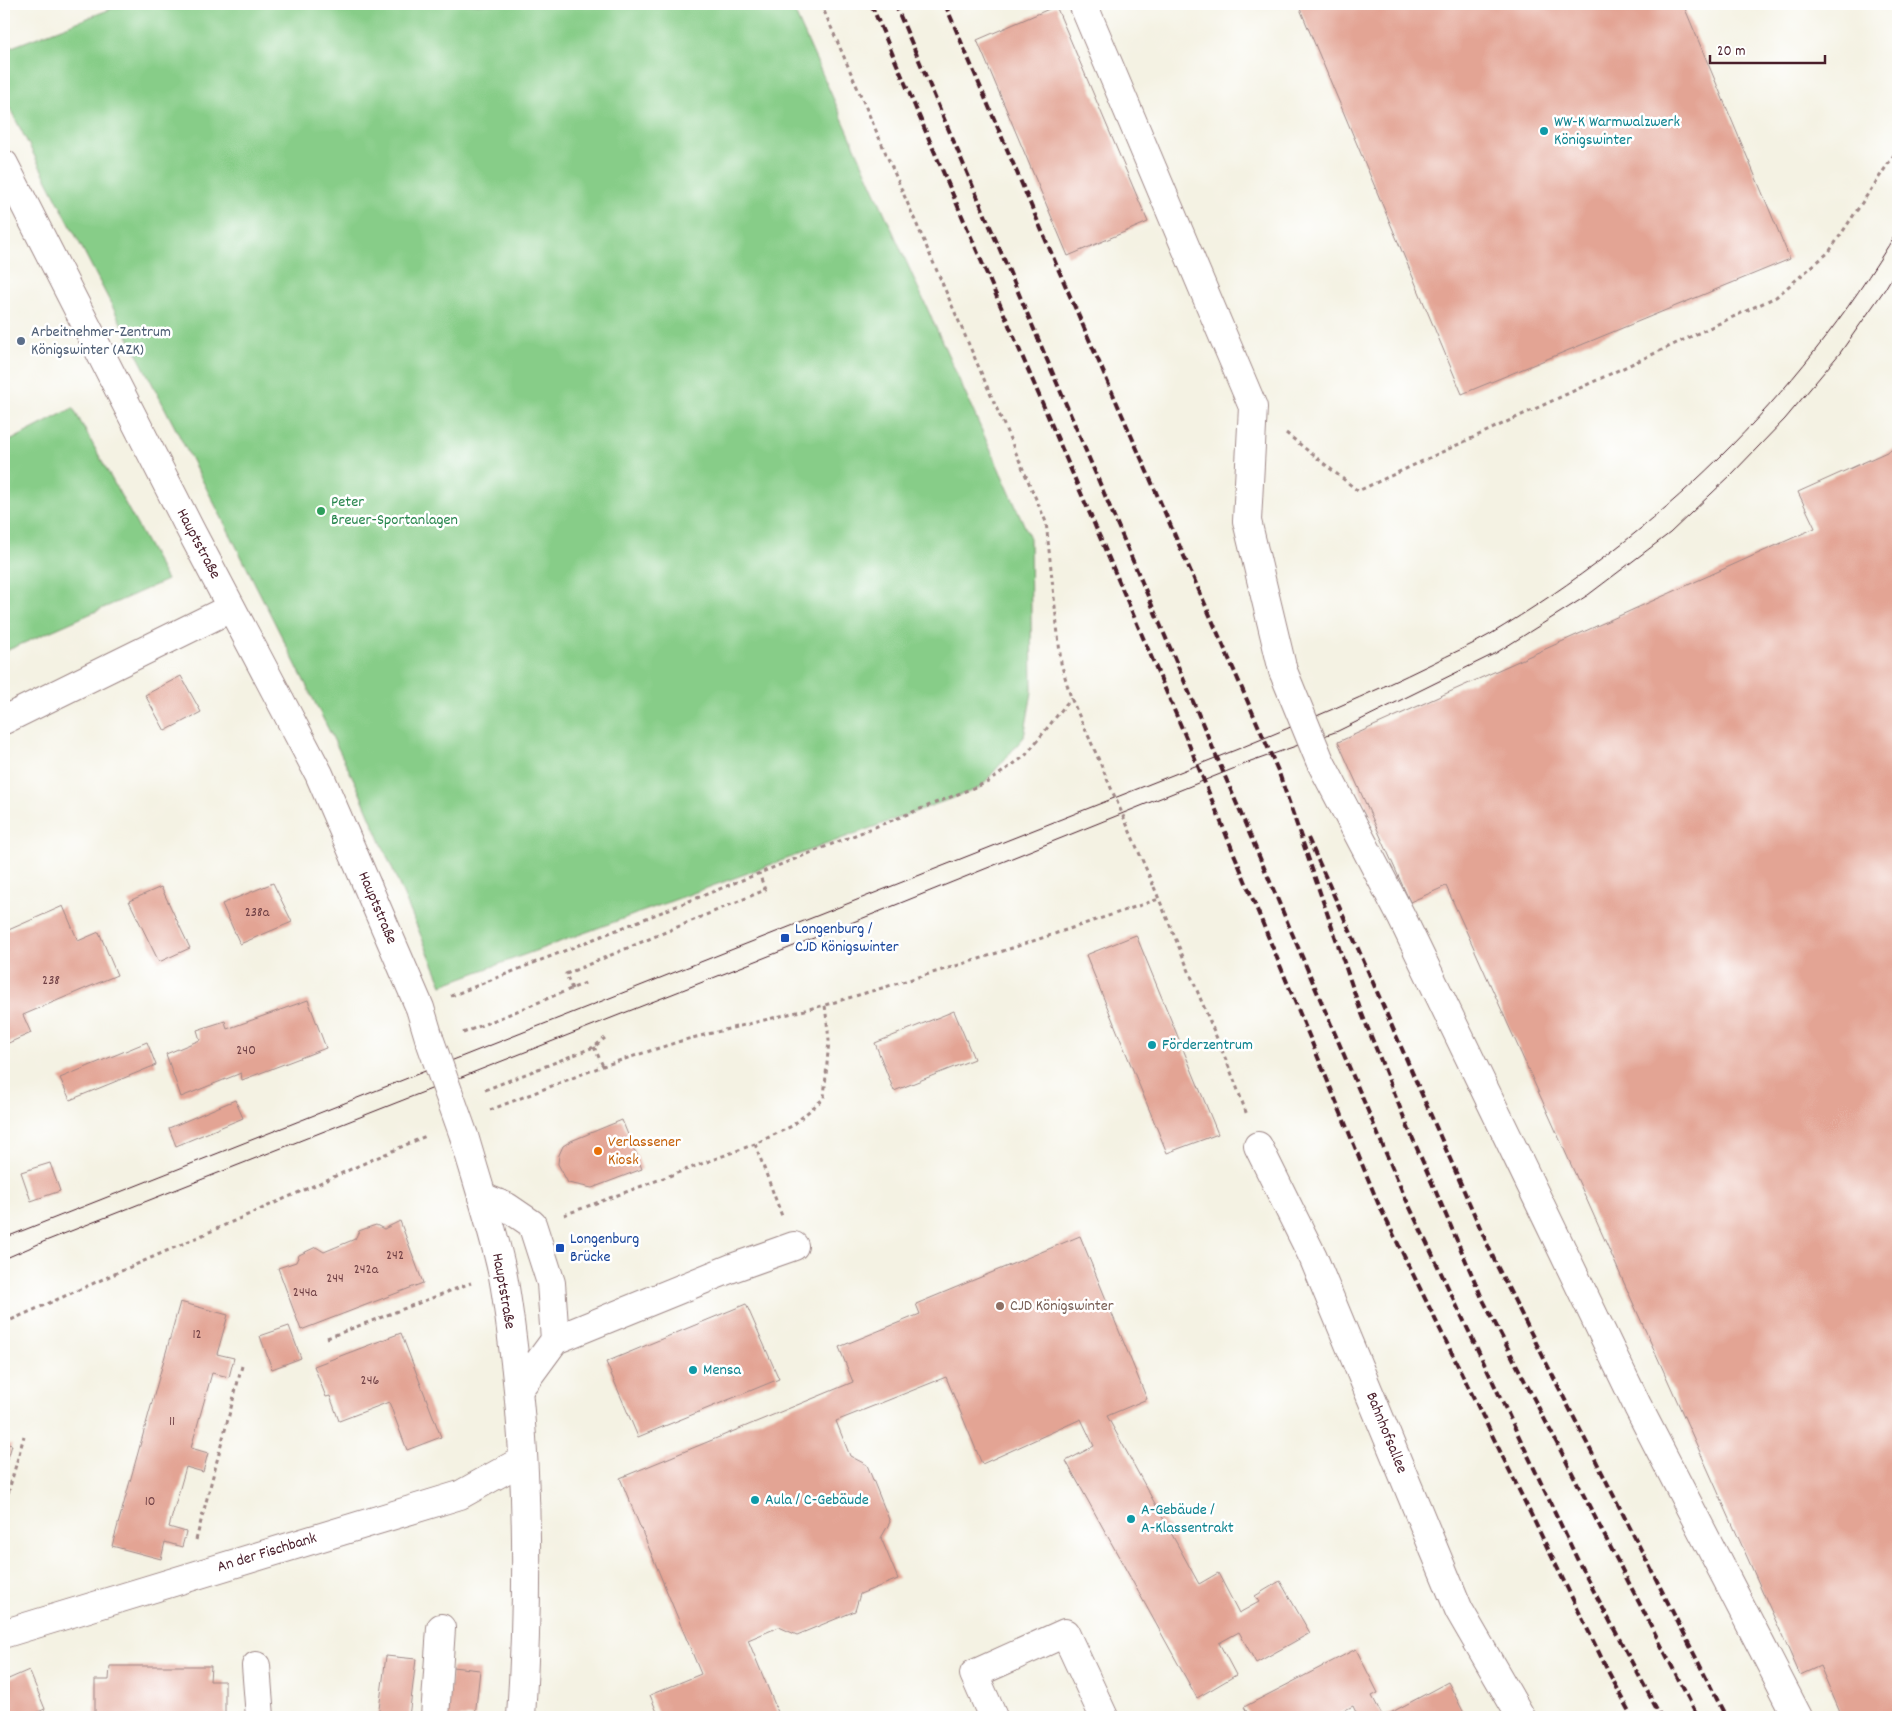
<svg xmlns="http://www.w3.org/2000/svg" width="1902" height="1721" font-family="Dekko,sans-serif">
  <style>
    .green { fill: #87cd88; stroke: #68765a }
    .building { fill: #e3a494 }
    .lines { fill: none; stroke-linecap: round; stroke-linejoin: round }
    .minor-casing { stroke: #9f8887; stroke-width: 30 }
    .major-casing { stroke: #9f8887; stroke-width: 30 }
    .path { stroke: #9f8887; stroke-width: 3; stroke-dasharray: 4 4; stroke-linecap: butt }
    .minor { stroke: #fff; stroke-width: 28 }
    .major { stroke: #fff; stroke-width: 28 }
    .tram { stroke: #4a1f2b; stroke-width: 1 }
    .rail { stroke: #4a1f2b; stroke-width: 4; stroke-dasharray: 8 4; stroke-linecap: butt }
    .minor-bridge-casing { stroke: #9f8887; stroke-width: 30; stroke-linecap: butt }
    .major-bridge-casing { stroke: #9f8887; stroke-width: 30; stroke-linecap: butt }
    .path-bridge { stroke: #9f8887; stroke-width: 3; stroke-dasharray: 4 4; stroke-linecap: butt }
    .minor-bridge { stroke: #fff; stroke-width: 28 }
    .major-bridge { stroke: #fff; stroke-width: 28 }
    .culture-dot { fill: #0f9aa8; stroke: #fff; stroke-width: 2 }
    .service-dot { fill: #5c6f8a; stroke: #fff; stroke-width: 2 }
    .leisure-dot { fill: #2e9e5b; stroke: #fff; stroke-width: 2 }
    .transit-dot { fill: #1a4fb4; stroke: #fff; stroke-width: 2 }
    .food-dot { fill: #e8710a; stroke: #fff; stroke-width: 2 }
    .education-dot { fill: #8d6e63; stroke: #fff; stroke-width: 2 }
    .labels { text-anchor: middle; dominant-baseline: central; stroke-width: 5; stroke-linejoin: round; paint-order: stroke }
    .number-label { font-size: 14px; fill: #704045 }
    .culture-label { font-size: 16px; fill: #0d838f; stroke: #fff; text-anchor: start }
    .service-label { font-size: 16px; fill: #4e5e75; stroke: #fff; text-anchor: start }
    .leisure-label { font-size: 16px; fill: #27864d; stroke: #fff; text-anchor: start }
    .street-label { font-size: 16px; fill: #4a1f2b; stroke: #fff }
    .transit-label { font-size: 16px; fill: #164399; stroke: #fff; text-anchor: start }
    .food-label { font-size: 16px; fill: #c56008; stroke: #fff; text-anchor: start }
    .education-label { font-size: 16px; fill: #785e54; stroke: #fff; text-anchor: start }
  </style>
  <rect width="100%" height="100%" fill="#fff"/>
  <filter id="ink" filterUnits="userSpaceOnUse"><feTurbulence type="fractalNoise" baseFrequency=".02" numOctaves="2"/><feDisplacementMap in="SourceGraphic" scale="10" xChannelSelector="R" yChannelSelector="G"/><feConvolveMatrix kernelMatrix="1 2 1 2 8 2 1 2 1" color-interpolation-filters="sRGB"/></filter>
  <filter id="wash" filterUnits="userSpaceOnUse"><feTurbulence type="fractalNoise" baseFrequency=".0096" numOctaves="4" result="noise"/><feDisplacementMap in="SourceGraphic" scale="20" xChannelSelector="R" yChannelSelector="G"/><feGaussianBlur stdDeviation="1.12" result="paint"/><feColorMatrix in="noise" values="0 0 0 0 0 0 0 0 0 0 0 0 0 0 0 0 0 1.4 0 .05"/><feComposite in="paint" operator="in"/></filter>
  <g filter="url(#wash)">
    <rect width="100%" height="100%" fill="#f4f2e3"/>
    <path class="green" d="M 124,4 L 791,4 L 1030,538 L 1032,692 L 1024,737 L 980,788 L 442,985 L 356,784 L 228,530 L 4,97 L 4,50 Z
      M 73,408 L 167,580 L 8,650 L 4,655 L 4,444 Z"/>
    <g id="blocks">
      <path class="building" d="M 1298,4 L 1683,4 L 1790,259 L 1462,394 Z
        M 1056,6 L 1148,222 L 1068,256 L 977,40 Z
        M 1898,447 L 1898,1717 L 1842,1717 L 1820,1666 L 1800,1675 L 1446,886 L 1410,902 L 1338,742 L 1815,528 L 1798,492 Z
        M 181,676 L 201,712 L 165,731 L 145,695 Z
        M 273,883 L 292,922 L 240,944 L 222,904 Z
        M 161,887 L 190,948 L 159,962 L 129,901 Z
        M 63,906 L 78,941 L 99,932 L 117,975 L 23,1015 L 31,1033 L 4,1045 L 4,932 Z
        M 1136,935 L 1218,1134 L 1167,1153 L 1086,955 Z
        M 308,1000 L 326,1048 L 242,1080 L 241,1073 L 181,1097 L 166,1054 L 200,1040 L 197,1030 L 225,1021 L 227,1029 Z
        M 954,1011 L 974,1059 L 894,1091 L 875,1043 Z
        M 147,1042 L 156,1065 L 70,1100 L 60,1078 Z
        M 235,1100 L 243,1118 L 176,1146 L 169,1128 Z
        M 622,1120 L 642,1169 L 592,1188 L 568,1183 L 558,1164 L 559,1155 L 563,1146 L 571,1141 Z
        M 50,1163 L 60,1191 L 31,1201 L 21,1172 Z
        M 400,1221 L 423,1283 L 301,1330 L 278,1268 L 296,1262 L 299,1255 L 316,1247 L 324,1252 L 355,1239 L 359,1231 L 367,1228 L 376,1225 L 384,1229 Z
        M 1080,1236 L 1147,1399 L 1107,1416 L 1199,1584 L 1218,1573 L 1239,1613 L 1259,1602 L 1255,1596 L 1280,1581 L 1310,1633 L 1256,1663 L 1239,1632 L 1219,1643 L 1236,1675 L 1197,1698 L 1066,1461 L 1094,1446 L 1081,1419 L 982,1464 L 946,1377 L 836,1421 L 850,1456 L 867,1465 L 890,1522 L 881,1538 L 898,1579 L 860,1594 L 855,1611 L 797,1635 L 779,1627 L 748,1640 L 780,1717 L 659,1717 L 650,1695 L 701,1674 L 620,1478 L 853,1382 L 839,1347 L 920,1314 L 916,1304 Z
        M 180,1302 L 228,1315 L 217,1354 L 234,1358 L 229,1377 L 212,1373 L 191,1448 L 208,1453 L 203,1472 L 186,1467 L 169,1527 L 186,1532 L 182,1547 L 165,1542 L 161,1559 L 112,1546 Z
        M 746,1304 L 779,1379 L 638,1437 L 606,1362 Z
        M 289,1326 L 301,1358 L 272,1369 L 260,1336 Z
        M 401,1333 L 441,1437 L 407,1450 L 389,1402 L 339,1421 L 330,1396 L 326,1397 L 314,1366 Z
        M 4,1443 L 12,1445 L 6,1465 L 4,1464 Z
        M 1356,1649 L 1378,1693 L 1372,1696 L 1383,1717 L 1448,1682 L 1466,1717 L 1358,1717 L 1353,1706 L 1331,1717 L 1250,1717 L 1244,1707 Z
        M 386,1656 L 416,1659 L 409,1717 L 378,1717 Z
        M 110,1666 L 211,1666 L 210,1681 L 225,1681 L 225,1717 L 95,1717 L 95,1680 L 109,1680 Z
        M 452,1667 L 480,1670 L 475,1717 L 446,1717 Z
        M 29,1670 L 45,1709 L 26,1717 L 4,1717 L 4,1681 Z"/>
    </g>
  </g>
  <g filter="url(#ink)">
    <use href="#blocks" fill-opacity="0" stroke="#9f8887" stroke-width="1"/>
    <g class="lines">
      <g class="minor-casing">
        <path id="minor" d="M 1083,4 L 1253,407 L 1247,521 L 1283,671
          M 4,720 L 231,608
          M 1320,761 L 1401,916 L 1638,1407 L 1798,1717
          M 1258,1146 L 1313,1257 L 1459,1610 L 1521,1717
          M 482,1197 L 507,1207 L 532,1224 L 551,1283 L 555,1340 L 519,1389
          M 555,1340 L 732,1268 L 794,1246
          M 6,1633 L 460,1495 L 523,1460
          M 256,1666 L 260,1717
          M 435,1717 L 441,1628
          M 993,1717 L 974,1674 L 1065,1633 L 1104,1717"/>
      </g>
      <g class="major-casing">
        <path id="major" d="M 4,164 L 190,529 L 319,774 L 420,1008 L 429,1038
          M 464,1136 C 477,1181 492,1226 502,1271 C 507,1296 510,1321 513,1346 C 529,1469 529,1594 521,1717"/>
      </g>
      <path class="path" d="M 821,4 L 1046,522 L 1061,663 L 1071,698 L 1091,742
        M 1286,433 L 1358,491 L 1776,297 L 1829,252 L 1898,149
        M 1154,887 L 1233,1077 L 1247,1115
        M 572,989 L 566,974 L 765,890 L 759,873
        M 451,996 L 988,782 L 1025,756 L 1071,698
        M 463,1033 L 588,982
        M 594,1047 L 603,1066
        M 485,1090 L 594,1047 L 605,1038
        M 490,1110 L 603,1066 L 684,1040 L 825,1005 L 979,959 L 1159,899
        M 755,1144 L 782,1216
        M 564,1215 L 755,1144 L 792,1126 L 824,1098 L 829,1040 L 825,1005
        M 4,1323 L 428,1135
        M 327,1338 L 471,1283
        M 4,1508 L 24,1436
        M 196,1540 L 242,1366"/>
      <use href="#minor" class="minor"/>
      <use href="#major" class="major"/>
      <path class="tram" d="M 4,1238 L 1238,749 C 1303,722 1368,695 1431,664 C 1450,654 1470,646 1489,635 C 1659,533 1796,400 1898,230
        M 4,1259 L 43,1242 L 789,948 L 1245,764 L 1338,731 L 1496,653 L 1588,595 L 1670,533 L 1731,475 L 1785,419 L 1840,353 L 1885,289 L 1898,267"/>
      <path class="rail" d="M 871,4 L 1190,747 L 1378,1203 L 1609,1673 L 1633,1717
        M 895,4 L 1403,1193 L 1581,1567 L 1661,1717
        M 945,4 L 1056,264 L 1279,773 L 1360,1009 L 1409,1130 L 1482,1298 L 1698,1717
        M 1308,838 L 1360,953 L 1496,1264 L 1726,1717"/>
      <g class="minor-bridge-casing">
        <path id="minor-bridge" d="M 1283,671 L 1320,761"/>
      </g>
      <g class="major-bridge-casing">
        <path id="major-bridge" d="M 429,1038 L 464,1136"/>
      </g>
      <path class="path-bridge" d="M 1091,742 L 1154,887"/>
      <use href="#minor-bridge" class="minor-bridge"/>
      <use href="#major-bridge" class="major-bridge"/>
    </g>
  </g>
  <g class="culture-dot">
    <circle cx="1544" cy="131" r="5"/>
    <circle cx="1152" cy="1045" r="5"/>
    <circle cx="693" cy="1370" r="5"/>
    <circle cx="755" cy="1500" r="5"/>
    <circle cx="1131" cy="1519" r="5"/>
  </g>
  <circle class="service-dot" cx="21" cy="341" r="5"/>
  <circle class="leisure-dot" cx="321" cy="511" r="5"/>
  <g class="transit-dot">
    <rect x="780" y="933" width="10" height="10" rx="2.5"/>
    <rect x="555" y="1243" width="10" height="10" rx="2.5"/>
  </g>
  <circle class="food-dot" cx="598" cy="1151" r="5"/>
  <circle class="education-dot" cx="1000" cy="1306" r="5"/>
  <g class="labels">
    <g class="number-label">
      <text x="257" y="913">238a</text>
      <text x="51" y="981">238</text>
      <text x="246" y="1051">240</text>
      <text x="395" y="1256">242</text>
      <text x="366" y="1270">242a</text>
      <text x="335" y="1279">244</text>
      <text x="305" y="1293">244a</text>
      <text x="197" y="1335">12</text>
      <text x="370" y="1381">246</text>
      <text x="172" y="1422">11</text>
      <text x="150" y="1502">10</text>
    </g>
    <g class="culture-label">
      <text x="1554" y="122">WW-K Warmwalzwerk<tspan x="1554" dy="18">Königswinter</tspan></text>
      <text x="1162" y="1045">Förderzentrum</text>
      <text x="703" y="1370">Mensa</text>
      <text x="765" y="1500">Aula / C-Gebäude</text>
      <text x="1141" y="1510">A-Gebäude /<tspan x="1141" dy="18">A-Klassentrakt</tspan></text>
    </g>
    <g class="service-label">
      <text x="31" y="332">Arbeitnehmer-Zentrum<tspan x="31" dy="18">Königswinter (AZK)</tspan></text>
    </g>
    <g class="leisure-label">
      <text x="331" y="502">Peter<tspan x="331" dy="18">Breuer-Sportanlagen</tspan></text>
    </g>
    <g class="street-label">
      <text transform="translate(198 544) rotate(62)">Hauptstraße</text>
      <text transform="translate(377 908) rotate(67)">Hauptstraße</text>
      <text transform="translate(503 1291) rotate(80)">Hauptstraße</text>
      <text transform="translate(1386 1433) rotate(68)">Bahnhofsallee</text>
      <text transform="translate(267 1553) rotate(-17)">An der Fischbank</text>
    </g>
    <g class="transit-label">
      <text x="795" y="929">Longenburg /<tspan x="795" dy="18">CJD Königswinter</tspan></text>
      <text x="570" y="1239">Longenburg<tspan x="570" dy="18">Brücke</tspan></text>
    </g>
    <g class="food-label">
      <text x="608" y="1142">Verlassener<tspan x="608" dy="18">Kiosk</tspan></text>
    </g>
    <g class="education-label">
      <text x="1010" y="1306">CJD Königswinter</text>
    </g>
  </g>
  <rect width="1902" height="1721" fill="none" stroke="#fff" stroke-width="20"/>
  <path d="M1710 55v8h115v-8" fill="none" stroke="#4a1f2b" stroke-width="2.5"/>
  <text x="1717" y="55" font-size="15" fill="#4a1f2b" stroke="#ffffff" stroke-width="4" paint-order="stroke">20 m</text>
</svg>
